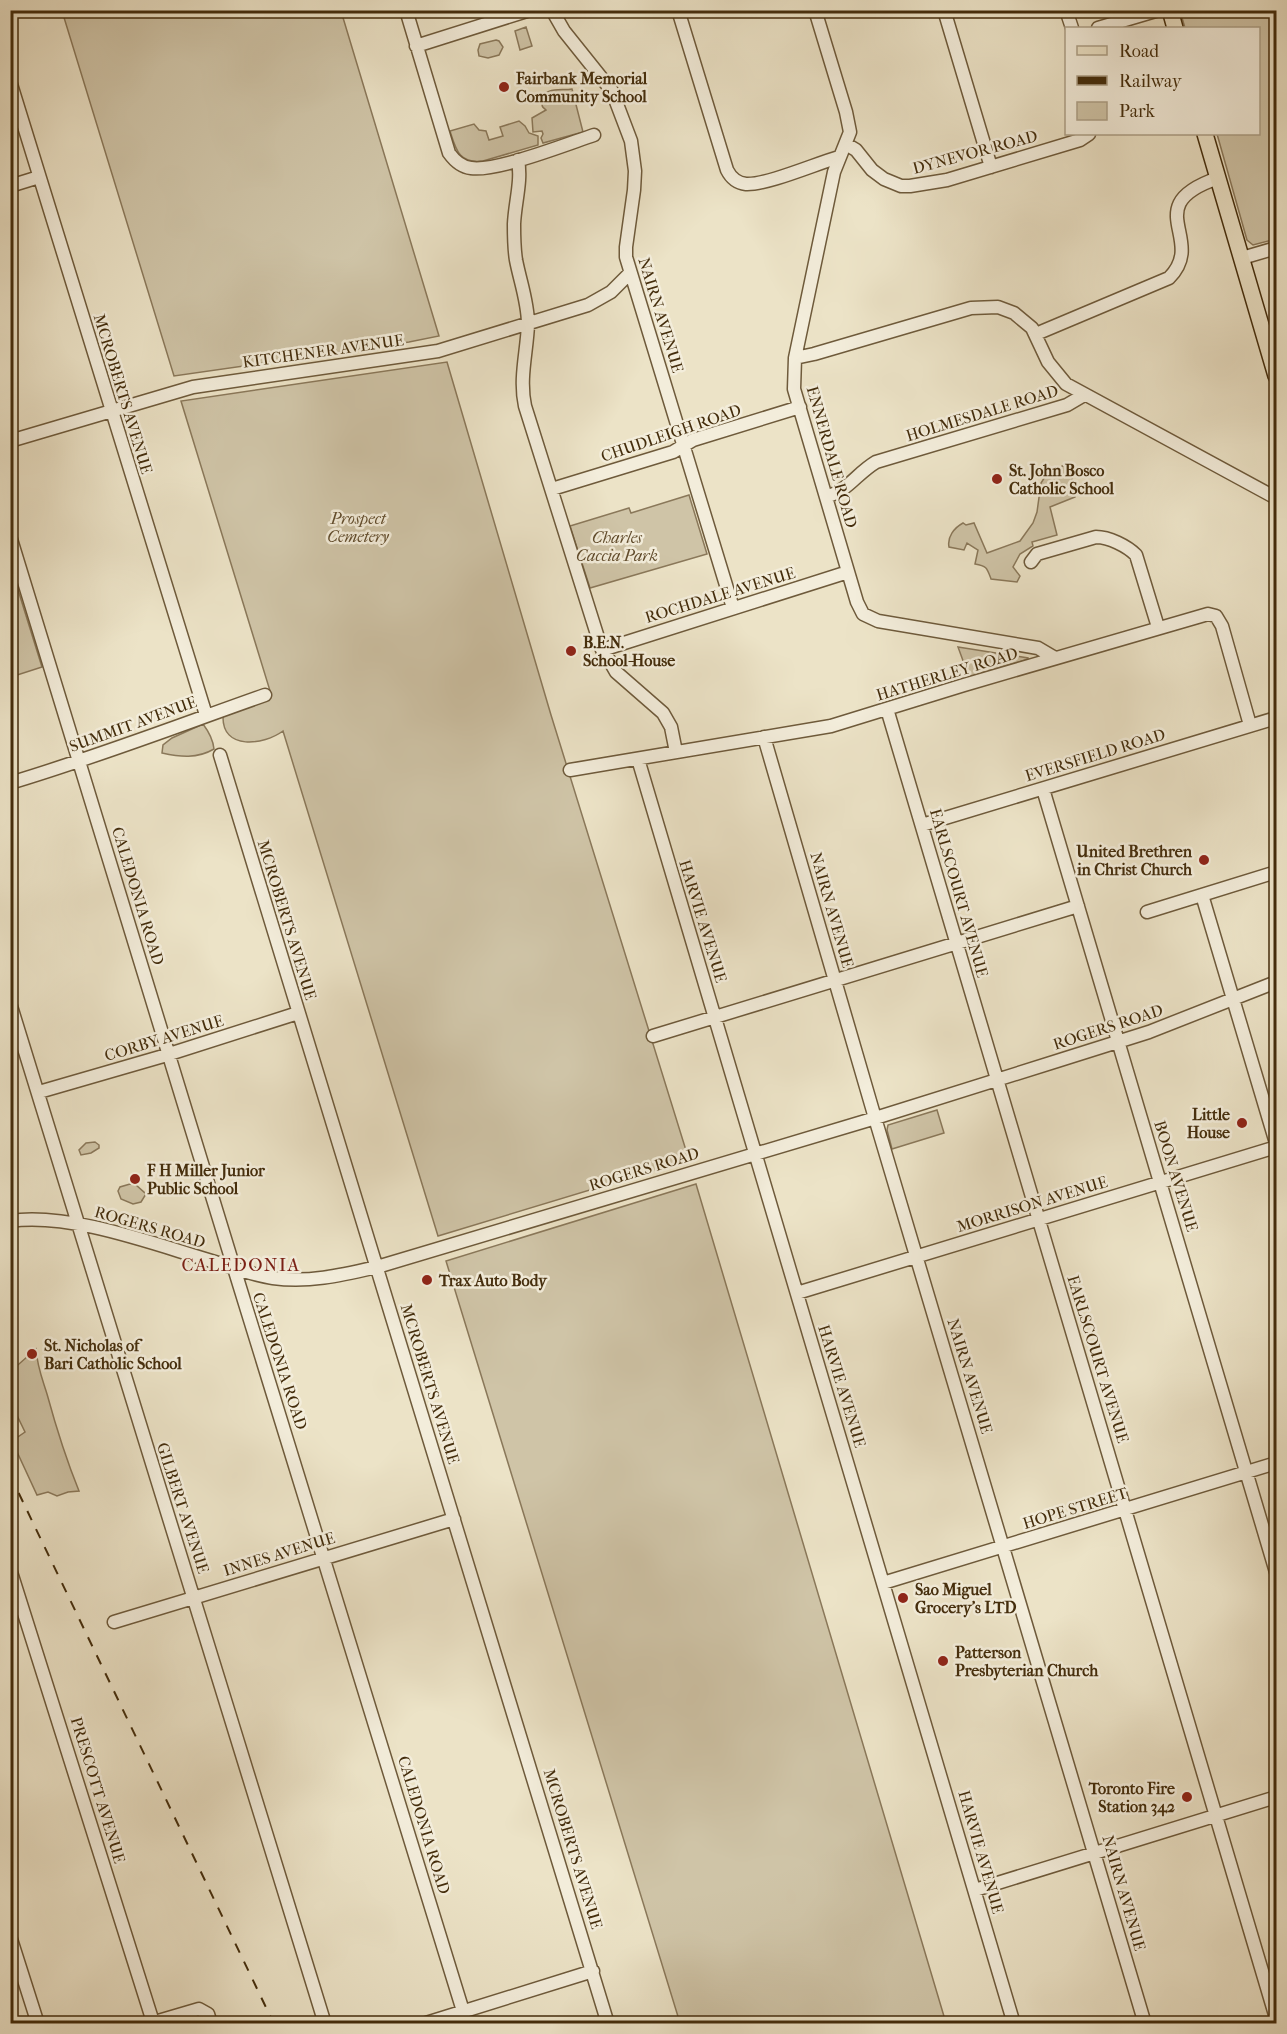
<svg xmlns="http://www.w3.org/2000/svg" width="1287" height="2034" font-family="'IM FELL French Canon',serif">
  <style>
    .green { fill: #cfc4a7; stroke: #8a785a; stroke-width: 1.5 }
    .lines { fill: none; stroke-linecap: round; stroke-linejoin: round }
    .minor-casing { stroke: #6e5a3b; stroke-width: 15 }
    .major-casing { stroke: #442d0c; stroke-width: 18 }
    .minor { stroke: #f3eddb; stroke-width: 12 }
    .major { stroke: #ece3c7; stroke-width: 15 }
    .rail { stroke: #442d0c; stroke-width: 2; stroke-dasharray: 10 10; stroke-linecap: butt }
    .poi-dot { fill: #8f2418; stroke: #f3eddb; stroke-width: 2 }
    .labels { text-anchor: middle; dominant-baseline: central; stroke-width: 5; stroke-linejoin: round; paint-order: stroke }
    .poi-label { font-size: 16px; font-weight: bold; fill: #442d0c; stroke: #f3eddb; text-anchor: start }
    .street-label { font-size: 16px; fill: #442d0c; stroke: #f3eddb }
    .park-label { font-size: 16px; font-style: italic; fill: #604b2b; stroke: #f3eddb }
    .neighbourhood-label { font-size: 18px; letter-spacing: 1.5px; fill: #7a1f14; stroke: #f3eddb }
  </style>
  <rect width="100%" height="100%" fill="#ece3c7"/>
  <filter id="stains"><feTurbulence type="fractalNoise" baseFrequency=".00333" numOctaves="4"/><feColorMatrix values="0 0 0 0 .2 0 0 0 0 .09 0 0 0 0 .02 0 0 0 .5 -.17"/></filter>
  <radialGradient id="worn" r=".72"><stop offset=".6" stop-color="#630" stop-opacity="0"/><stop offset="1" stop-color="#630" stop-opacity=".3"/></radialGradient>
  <path class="green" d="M 62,11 L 341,11 L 439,336 L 409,342 L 174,376 Z
    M 1180,11 L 1276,11 L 1276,239 L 1253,245 L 1247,240 L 1217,134 L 1258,134 L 1258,28 L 1185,28 Z
    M 526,27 L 532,46 L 520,50 L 515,31 Z
    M 496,40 L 499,41 L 503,47 L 499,55 L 488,58 L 479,56 L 478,50 L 480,44 Z
    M 572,89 L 583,132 L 543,143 L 541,138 L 543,134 L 542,131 L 533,132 L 532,118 L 546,110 C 542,106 542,108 542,101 C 544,86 561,91 572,89 Z
    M 519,121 L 525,126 L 529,133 L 538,136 L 538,145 L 483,161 C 459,164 456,150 450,131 L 474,124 L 479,130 L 486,131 L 489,140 L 503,136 L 500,127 Z
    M 447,362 L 551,715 L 689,1160 L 438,1236 L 283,731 C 264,745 222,751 223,716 C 236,702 258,712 271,694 L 181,401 Z
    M 1066,464 L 1070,467 L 1075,497 L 1050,507 L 1057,535 L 1032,542 L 1033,546 L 1020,554 L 1013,567 L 1020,576 L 1017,582 L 991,579 C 987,568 987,566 975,564 L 978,550 L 967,543 L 964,550 L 949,547 C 947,537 954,528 963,523 L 966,525 L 974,523 L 987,553 L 1020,541 L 1033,523 L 1037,512 L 1041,483 L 1046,475 Z
    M 689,495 L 707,554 L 590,588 L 570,526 L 629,508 L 631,513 Z
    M 10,564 L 42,667 L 11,677 L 10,677 Z
    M 958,647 L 1028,658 L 1028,659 L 969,677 Z
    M 203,724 C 209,732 213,739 214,749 C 197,759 180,757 162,753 L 163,745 L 172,738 Z
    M 937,1110 L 944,1133 L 892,1149 L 887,1130 L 888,1125 Z
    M 95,1142 L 99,1145 L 99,1148 L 91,1153 L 81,1155 L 79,1150 L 86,1143 Z
    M 130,1184 L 136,1185 L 146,1194 L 141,1202 L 133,1204 L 121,1199 L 118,1191 L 120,1187 Z
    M 696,1184 L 946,2023 L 680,2023 L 446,1261 Z
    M 36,1349 C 37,1366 42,1378 47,1394 C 56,1427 66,1459 79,1491 L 68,1492 L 57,1496 L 48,1492 L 37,1495 L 12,1441 L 25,1432 L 11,1403 L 11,1371 Z"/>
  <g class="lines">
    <g class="minor-casing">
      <path id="minor" d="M 406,10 L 449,153 C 454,160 461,167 471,168 C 496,172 567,144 594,135
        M 552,10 L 564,31 L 612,91 L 631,141 L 635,171 L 634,190 L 626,247 L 626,257 L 733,608
        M 678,10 L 727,170 C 731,178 737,183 746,184 C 767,185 815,164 839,157
        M 815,10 L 846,112 L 850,132 L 834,172 L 795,358 L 794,389 L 857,602 L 863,614 L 878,621 L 1038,648 L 1055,658
        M 944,10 L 991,167
        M 1066,10 L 1072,28
        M 1098,28 L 1159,10
        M 416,46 L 530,10
        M 10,81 L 206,715
        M 846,144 L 856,150 L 872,170 L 884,179 L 901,186 L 910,186 L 947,180 L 1080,140 L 1089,134
        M 518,160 C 522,181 515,202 514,224 C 514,236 514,248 516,260 C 520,281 528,302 528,324 C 527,352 519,378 525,406 L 600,644 L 616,672 L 663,713 L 671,727 L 676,752
        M 10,186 L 39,177
        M 1242,258 L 1276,248
        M 1036,334 L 1169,278 C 1208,239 1137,206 1218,178
        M 795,358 L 814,354 L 971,308 L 998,307 L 1014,313 L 1032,328 L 1048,362 L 1066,384 L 1276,498
        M 10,441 L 193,387 L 438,351 L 588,305 L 611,292 L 630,273
        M 552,489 L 673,452 L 693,440 L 800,407
        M 826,497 C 849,490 856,474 876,462 L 1067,405 L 1084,395
        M 10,536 L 238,1281 L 467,2024
        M 1031,562 L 1037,554 L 1096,537 C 1109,537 1127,546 1136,555 L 1158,627
        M 602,650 L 848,572
        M 887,709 L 1276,2018
        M 764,737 L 875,1118 L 1145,2024
        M 220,755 L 608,2024
        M 638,759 L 1014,2024
        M 570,770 L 831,726 L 964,685 L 1208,614 L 1216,616 L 1222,626 L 1250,725
        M 10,783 C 97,757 180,725 265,695
        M 1043,789 L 1276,1572
        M 922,825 L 1276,718
        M 1202,895 L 1276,1143
        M 1147,912 L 1276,872
        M 10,1003 L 325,2024
        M 653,1036 L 1078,906
        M 39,1092 L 160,1057 L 298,1013
        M 10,1221 C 71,1212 156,1245 215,1262 C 234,1268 253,1275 273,1278 C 309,1283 342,1275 377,1267 L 869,1120 L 1057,1061 L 1149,1032 L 1276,982
        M 797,1293 L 1276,1147
        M 10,1569 L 153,2022
        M 883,1583 L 1276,1463
        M 114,1622 L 454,1519
        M 975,1890 L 1276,1797
        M 10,1936 L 38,2024
        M 148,2024 L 199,2009 L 208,2014 L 211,2024
        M 423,2024 L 593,1971"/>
    </g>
    <g class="major-casing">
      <path id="major" d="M 1170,10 L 1175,28
        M 1205,134 L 1276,376"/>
    </g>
    <use href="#minor" class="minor"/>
    <use href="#major" class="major"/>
    <path class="rail" d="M 10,1475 L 274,2024"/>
  </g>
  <g class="poi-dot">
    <circle cx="504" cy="87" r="6"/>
    <circle cx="997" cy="479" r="6"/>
    <circle cx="571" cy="651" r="6"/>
    <circle cx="1204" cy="860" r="6"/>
    <circle cx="1242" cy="1123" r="6"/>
    <circle cx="135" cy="1179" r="6"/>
    <circle cx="427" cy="1280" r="6"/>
    <circle cx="32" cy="1354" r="6"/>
    <circle cx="903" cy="1598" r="6"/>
    <circle cx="943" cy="1661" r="6"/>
    <circle cx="1187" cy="1797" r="6"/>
  </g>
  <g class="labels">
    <g class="poi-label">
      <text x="516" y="78">Fairbank Memorial<tspan x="516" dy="18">Community School</tspan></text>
      <text x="1009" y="470">St. John Bosco<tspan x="1009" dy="18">Catholic School</tspan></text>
      <text x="583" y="642">B.E.N.<tspan x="583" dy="18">School-House</tspan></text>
      <text x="1192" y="851" text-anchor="end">United Brethren<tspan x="1192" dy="18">in Christ Church</tspan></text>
      <text x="1230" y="1114" text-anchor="end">Little<tspan x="1230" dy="18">House</tspan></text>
      <text x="147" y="1170">F H Miller Junior<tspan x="147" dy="18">Public School</tspan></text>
      <text x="439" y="1280">Trax Auto Body</text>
      <text x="44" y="1345">St. Nicholas of<tspan x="44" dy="18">Bari Catholic School</tspan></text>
      <text x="915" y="1589">Sao Miguel<tspan x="915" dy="18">Grocery's LTD</tspan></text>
      <text x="955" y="1652">Patterson<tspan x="955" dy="18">Presbyterian Church</tspan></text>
      <text x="1175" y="1788" text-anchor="end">Toronto Fire<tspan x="1175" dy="18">Station 342</tspan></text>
    </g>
    <g class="street-label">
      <text transform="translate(975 152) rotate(-15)">DYNEVOR ROAD</text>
      <text transform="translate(661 315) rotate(73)">NAIRN AVENUE</text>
      <text transform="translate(323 351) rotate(-8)">KITCHENER AVENUE</text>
      <text transform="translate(123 394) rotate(73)">MCROBERTS AVENUE</text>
      <text transform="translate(982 413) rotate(-17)">HOLMESDALE ROAD</text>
      <text transform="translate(671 433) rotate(-19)">CHUDLEIGH ROAD</text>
      <text transform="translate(832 457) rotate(74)">ENNERDALE ROAD</text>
      <text transform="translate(720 595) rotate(-17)">ROCHDALE AVENUE</text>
      <text transform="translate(947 674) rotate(-17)">HATHERLEY ROAD</text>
      <text transform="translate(133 724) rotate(-20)">SUMMIT AVENUE</text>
      <text transform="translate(1095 755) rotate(-17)">EVERSFIELD ROAD</text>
      <text transform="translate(959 893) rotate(74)">EARLSCOURT AVENUE</text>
      <text transform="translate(138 896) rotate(73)">CALEDONIA ROAD</text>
      <text transform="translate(832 910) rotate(74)">NAIRN AVENUE</text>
      <text transform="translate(287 920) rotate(73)">MCROBERTS AVENUE</text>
      <text transform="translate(703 921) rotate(73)">HARVIE AVENUE</text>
      <text transform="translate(1108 1027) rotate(-18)">ROGERS ROAD</text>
      <text transform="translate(164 1038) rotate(-17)">CORBY AVENUE</text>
      <text transform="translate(644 1169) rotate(-17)">ROGERS ROAD</text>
      <text transform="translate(1176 1176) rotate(73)">BOON AVENUE</text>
      <text transform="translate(1032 1204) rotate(-17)">MORRISON AVENUE</text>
      <text transform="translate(150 1227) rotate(16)">ROGERS ROAD</text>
      <text transform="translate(1098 1359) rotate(73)">EARLSCOURT AVENUE</text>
      <text transform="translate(280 1361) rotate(72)">CALEDONIA ROAD</text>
      <text transform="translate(970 1376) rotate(73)">NAIRN AVENUE</text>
      <text transform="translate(430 1384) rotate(73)">MCROBERTS AVENUE</text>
      <text transform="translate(842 1386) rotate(73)">HARVIE AVENUE</text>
      <text transform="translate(183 1508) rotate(72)">GILBERT AVENUE</text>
      <text transform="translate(1075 1508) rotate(-17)">HOPE STREET</text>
      <text transform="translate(279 1554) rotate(-17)">INNES AVENUE</text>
      <text transform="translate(98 1790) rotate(73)">PRESCOTT AVENUE</text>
      <text transform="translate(424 1825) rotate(73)">CALEDONIA ROAD</text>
      <text transform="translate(573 1849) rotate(73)">MCROBERTS AVENUE</text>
      <text transform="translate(981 1852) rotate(74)">HARVIE AVENUE</text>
      <text transform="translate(1124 1893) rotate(74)">NAIRN AVENUE</text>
    </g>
    <g class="park-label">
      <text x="358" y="518">Prospect<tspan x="358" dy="18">Cemetery</tspan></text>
      <text x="617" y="537">Charles<tspan x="617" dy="18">Caccia Park</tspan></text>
    </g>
    <g class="neighbourhood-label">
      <text x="241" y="1265">CALEDONIA</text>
    </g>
  </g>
  <rect width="1287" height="2034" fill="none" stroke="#ece3c7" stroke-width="36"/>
  <rect x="12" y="12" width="1263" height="2010" fill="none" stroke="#442d0c" stroke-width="3"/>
  <rect x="18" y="18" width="1251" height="1998" fill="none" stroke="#442d0c" stroke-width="1.5"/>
  <rect x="1065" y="27" width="195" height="108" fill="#f3eddb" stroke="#ada088" stroke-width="1.5"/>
  <rect x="1077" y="46" width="30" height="9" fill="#ece3c7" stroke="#ada088" stroke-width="1.5"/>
  <text x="1119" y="57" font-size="18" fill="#442d0c">Road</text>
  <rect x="1077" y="76" width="30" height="9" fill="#442d0c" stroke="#ada088" stroke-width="1.5"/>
  <text x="1119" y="87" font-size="18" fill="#442d0c">Railway</text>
  <rect x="1077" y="102" width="30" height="18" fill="#cfc4a7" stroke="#ada088" stroke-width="1.5"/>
  <text x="1119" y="117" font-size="18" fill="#442d0c">Park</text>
  <rect width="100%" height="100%" filter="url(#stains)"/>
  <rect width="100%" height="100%" fill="url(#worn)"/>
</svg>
